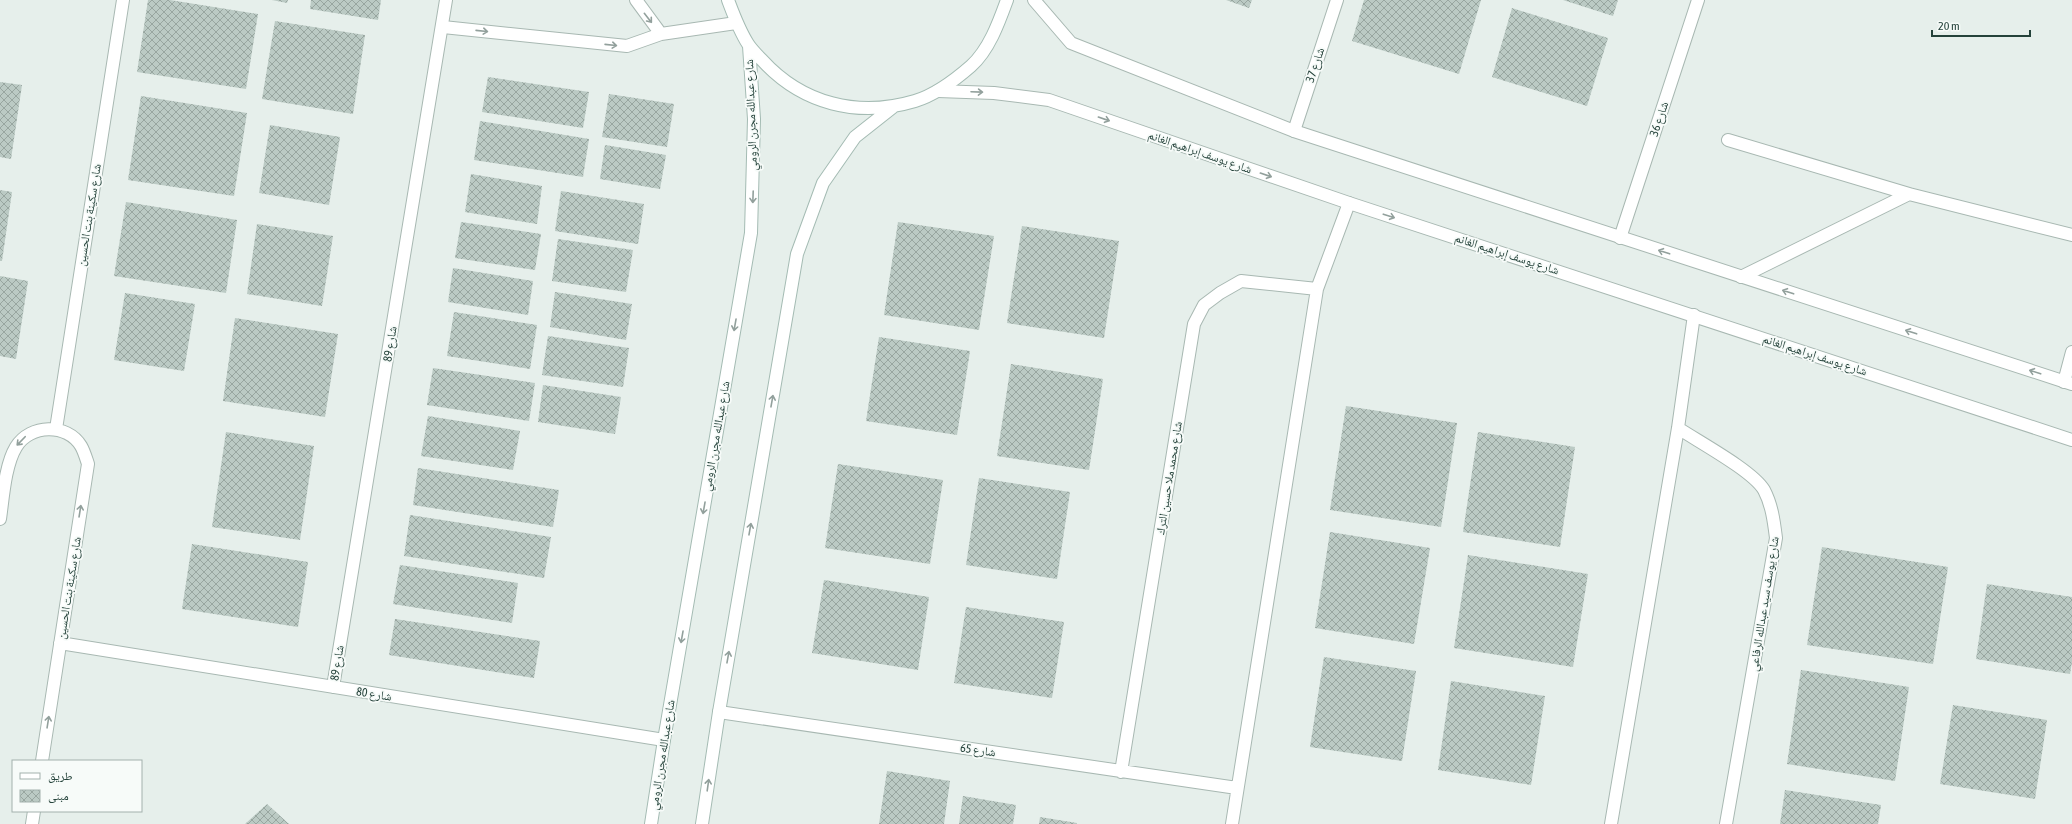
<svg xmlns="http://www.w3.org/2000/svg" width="2072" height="824" font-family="'Asap Condensed','Noto Naskh Arabic',sans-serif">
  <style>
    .building { fill: url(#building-cross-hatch) }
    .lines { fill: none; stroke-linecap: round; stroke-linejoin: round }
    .service-casing { stroke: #a8b8b2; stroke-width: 14 }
    .minor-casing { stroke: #a8b8b2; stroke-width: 14 }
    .tertiary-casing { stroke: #a8b8b2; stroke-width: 14 }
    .secondary-casing { stroke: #a4bbb3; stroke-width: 14 }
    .service { stroke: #fff; stroke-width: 12 }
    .minor { stroke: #fff; stroke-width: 12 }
    .tertiary { stroke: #fff; stroke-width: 12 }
    .secondary { stroke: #fff; stroke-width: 12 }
    .oneway { stroke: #92a09c }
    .labels { text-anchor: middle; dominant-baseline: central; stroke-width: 3.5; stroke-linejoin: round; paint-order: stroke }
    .street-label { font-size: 12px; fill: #24423a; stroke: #f7fbf9 }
  </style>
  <defs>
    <pattern id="building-cross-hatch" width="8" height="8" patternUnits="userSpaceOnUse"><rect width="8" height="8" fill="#bbcac4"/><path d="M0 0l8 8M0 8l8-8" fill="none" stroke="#98a6a0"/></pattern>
  </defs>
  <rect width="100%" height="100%" fill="#e6efeb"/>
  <path class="building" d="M 148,0 L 170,0 L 258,14 L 246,89 L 137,72 Z
    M 272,0 L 288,0 L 287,3 Z
    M 311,0 L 381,0 L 378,20 L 310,9 Z
    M 1226,0 L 1252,0 L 1249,8 Z
    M 1364,0 L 1481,0 L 1459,74 L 1352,41 Z
    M 1563,0 L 1618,0 L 1613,16 Z
    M 1512,8 L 1608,38 L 1587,106 L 1492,77 Z
    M 275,21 L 365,35 L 353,114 L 262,99 Z
    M 488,77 L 589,92 L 583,128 L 482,112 Z
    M 0,82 L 22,85 L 11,159 L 0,157 Z
    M 609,94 L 674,104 L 667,147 L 602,137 Z
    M 141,96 L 247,113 L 234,196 L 128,180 Z
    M 480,121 L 589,139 L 583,177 L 474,160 Z
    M 270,125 L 340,137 L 329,205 L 259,193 Z
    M 605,145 L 666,155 L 660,189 L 600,179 Z
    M 471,174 L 542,186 L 537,224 L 465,212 Z
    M 0,190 L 12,192 L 2,261 L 0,261 Z
    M 561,191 L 644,204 L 638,244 L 555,231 Z
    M 126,202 L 237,220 L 226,293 L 114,276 Z
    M 461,222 L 541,234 L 535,270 L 455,258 Z
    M 898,222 L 994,236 L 979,330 L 884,315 Z
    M 257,224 L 333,236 L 322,306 L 247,294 Z
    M 1022,226 L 1119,241 L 1104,338 L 1007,323 Z
    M 558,239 L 633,250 L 626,292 L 552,281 Z
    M 453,268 L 533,281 L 528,315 L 448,302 Z
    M 0,276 L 28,281 L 16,359 L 0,356 Z
    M 555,292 L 632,304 L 626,340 L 550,327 Z
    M 125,293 L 195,304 L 184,371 L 114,360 Z
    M 454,312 L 537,325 L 530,369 L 447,356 Z
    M 235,318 L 338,334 L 325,417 L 223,401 Z
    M 548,336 L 629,348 L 623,387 L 542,375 Z
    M 879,337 L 970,351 L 957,435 L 866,421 Z
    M 1011,364 L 1103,379 L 1089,470 L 997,456 Z
    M 433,368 L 535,383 L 529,421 L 427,405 Z
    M 543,385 L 621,397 L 615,434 L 538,422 Z
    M 1346,406 L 1457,423 L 1441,527 L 1330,510 Z
    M 428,416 L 520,431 L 513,470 L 421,456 Z
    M 226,432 L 314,446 L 300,540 L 212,527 Z
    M 1478,432 L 1575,447 L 1560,547 L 1463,532 Z
    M 838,464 L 943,480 L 930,564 L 825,548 Z
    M 418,468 L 559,490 L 553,527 L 413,505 Z
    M 979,478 L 1070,492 L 1057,579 L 966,565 Z
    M 410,515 L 551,537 L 544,578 L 404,556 Z
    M 1330,532 L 1430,548 L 1414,644 L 1315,628 Z
    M 192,544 L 308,562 L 298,627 L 182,609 Z
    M 1822,547 L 1948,567 L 1933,664 L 1807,645 Z
    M 1468,555 L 1588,574 L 1573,667 L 1454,648 Z
    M 400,565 L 518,583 L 512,623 L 393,604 Z
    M 824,580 L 929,597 L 918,670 L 812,653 Z
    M 1987,584 L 2072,597 L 2072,662 L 2070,674 L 1976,659 Z
    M 966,607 L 1064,622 L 1052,698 L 954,683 Z
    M 395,619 L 540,641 L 534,678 L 389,655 Z
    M 1324,657 L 1416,671 L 1402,761 L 1310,747 Z
    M 1801,670 L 1909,687 L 1895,781 L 1787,764 Z
    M 1451,681 L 1545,696 L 1531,785 L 1438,770 Z
    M 1953,705 L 2047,720 L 2035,799 L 1940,784 Z
    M 887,771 L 950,781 L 944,824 L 879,824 Z
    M 1785,790 L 1881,805 L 1878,824 L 1780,824 Z
    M 963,796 L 1016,805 L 1013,824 L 959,824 Z
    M 267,804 L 289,824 L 245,824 Z
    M 1040,817 L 1077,823 L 1077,824 L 1039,824 Z"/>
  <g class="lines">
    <g class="service-casing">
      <path id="service" d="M 636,0 L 661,34
        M 443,27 L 627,46 L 661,34 L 736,23
        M 1728,140 L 1909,194 L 2072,235
        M 1741,277 L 1909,194"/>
    </g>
    <g class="minor-casing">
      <path id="minor" d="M 1294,131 L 1337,0
        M 1620,238 L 1698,0
        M 2064,382 L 2072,352
        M 1678,428 C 1699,442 1753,471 1764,490 C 1772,505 1774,522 1776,538 L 1726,824
        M 56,429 L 123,0
        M 0,519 C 3,498 5,465 16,447 C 30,424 67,423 81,446 C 84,451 86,458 88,464 L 42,761
        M 60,643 L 664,740
        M 333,687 L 446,0
        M 719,712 L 1237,788
        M 1121,772 L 1194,324 L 1204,305 L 1220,293 L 1241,281 L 1317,289
        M 32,824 L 34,811
        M 1232,824 L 1317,289 L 1349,203
        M 1611,824 L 1678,428 L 1694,315"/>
    </g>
    <g class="tertiary-casing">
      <path id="tertiary" d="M 1034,0 L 1071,43 L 1294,131 L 2072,384
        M 938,91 L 994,93 L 1049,100 L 1349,203 L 2072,440"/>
    </g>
    <g class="secondary-casing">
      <path id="secondary" d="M 728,0 C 734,16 739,30 748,44 C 752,50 757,55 762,60 C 802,104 858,118 915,101 C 935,95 955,80 971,66 C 989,50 999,22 1007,0
        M 651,824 L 664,740 L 751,233 L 754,119 L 749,46
        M 702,824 L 719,712 L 797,254 L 823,183 L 855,137 L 893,107"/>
    </g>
    <use href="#service" class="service"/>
    <use href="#minor" class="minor"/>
    <use href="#tertiary" class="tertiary"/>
    <use href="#secondary" class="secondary"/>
  </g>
  <defs><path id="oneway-shaft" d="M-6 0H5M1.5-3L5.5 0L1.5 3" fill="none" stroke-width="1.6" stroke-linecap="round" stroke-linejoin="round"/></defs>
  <g class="oneway">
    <use href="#oneway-shaft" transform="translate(648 18) rotate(52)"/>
    <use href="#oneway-shaft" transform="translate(482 31) rotate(6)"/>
    <use href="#oneway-shaft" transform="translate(611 45) rotate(6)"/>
    <use href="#oneway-shaft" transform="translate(977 92) rotate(2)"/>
    <use href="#oneway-shaft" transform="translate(1104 119) rotate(19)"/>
    <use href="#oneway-shaft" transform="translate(1266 175) rotate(19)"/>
    <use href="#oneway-shaft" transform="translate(753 197) rotate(92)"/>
    <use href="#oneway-shaft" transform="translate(1389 216) rotate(18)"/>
    <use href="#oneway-shaft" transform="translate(1664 252) rotate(-162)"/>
    <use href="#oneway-shaft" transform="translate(1788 292) rotate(-162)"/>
    <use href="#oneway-shaft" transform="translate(735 325) rotate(100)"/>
    <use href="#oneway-shaft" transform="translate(1911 332) rotate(-162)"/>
    <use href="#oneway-shaft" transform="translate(2035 372) rotate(-162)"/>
    <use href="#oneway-shaft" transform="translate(772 401) rotate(-80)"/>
    <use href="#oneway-shaft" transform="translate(21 441) rotate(134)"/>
    <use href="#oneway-shaft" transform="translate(704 508) rotate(100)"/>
    <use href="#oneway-shaft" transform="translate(80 511) rotate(-81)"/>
    <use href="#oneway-shaft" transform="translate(750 529) rotate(-80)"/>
    <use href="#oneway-shaft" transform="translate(682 637) rotate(100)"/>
    <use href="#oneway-shaft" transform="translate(728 657) rotate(-80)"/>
    <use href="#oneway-shaft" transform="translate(48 722) rotate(-81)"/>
    <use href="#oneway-shaft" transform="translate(708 785) rotate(-82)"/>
  </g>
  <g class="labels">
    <g class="street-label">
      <text transform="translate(1315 65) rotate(-72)">شارع 37</text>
      <text transform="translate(751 115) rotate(-92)">شارع عبدالله مجرن الرومي</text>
      <text transform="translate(1659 119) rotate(-72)">شارع 36</text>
      <text transform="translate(1200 152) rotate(19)">شارع يوسف إبراهيم الغانم</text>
      <text transform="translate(89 215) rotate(-81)">شارع سكينة بنت الحسين</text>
      <text transform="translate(1507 254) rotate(18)">شارع يوسف إبراهيم الغانم</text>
      <text transform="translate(390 344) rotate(-81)">شارع 89</text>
      <text transform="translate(1815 355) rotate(18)">شارع يوسف إبراهيم الغانم</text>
      <text transform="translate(716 436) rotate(-80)">شارع عبدالله مجرن الرومي</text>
      <text transform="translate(1169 478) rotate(-81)">شارع محمد ملا حسين الترك</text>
      <text transform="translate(69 588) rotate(-81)">شارع سكينة بنت الحسين</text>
      <text transform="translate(1764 604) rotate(-81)">شارع يوسف سيد عبدالله الرفاعي</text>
      <text transform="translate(337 663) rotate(-81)">شارع 89</text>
      <text transform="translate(374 694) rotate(9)">شارع 80</text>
      <text transform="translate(978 750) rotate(8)">شارع 65</text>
      <text transform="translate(662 755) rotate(-81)">شارع عبدالله مجرن الرومي</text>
    </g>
  </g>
  <rect x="12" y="760" width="130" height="52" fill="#f7fbf9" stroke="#a3b1ad"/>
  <rect x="20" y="773" width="20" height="6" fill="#ffffff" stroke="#a3b1ad"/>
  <text x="48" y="780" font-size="12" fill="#24423a">طريق</text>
  <rect x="20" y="790" width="20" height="12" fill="url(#building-cross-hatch)" stroke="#a3b1ad"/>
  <text x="48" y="800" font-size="12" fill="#24423a">مبنى</text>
  <path d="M1932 30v6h98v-6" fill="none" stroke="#24423a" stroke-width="2"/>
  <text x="1938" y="30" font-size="12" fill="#24423a" stroke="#f7fbf9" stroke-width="3" paint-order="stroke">20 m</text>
</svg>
